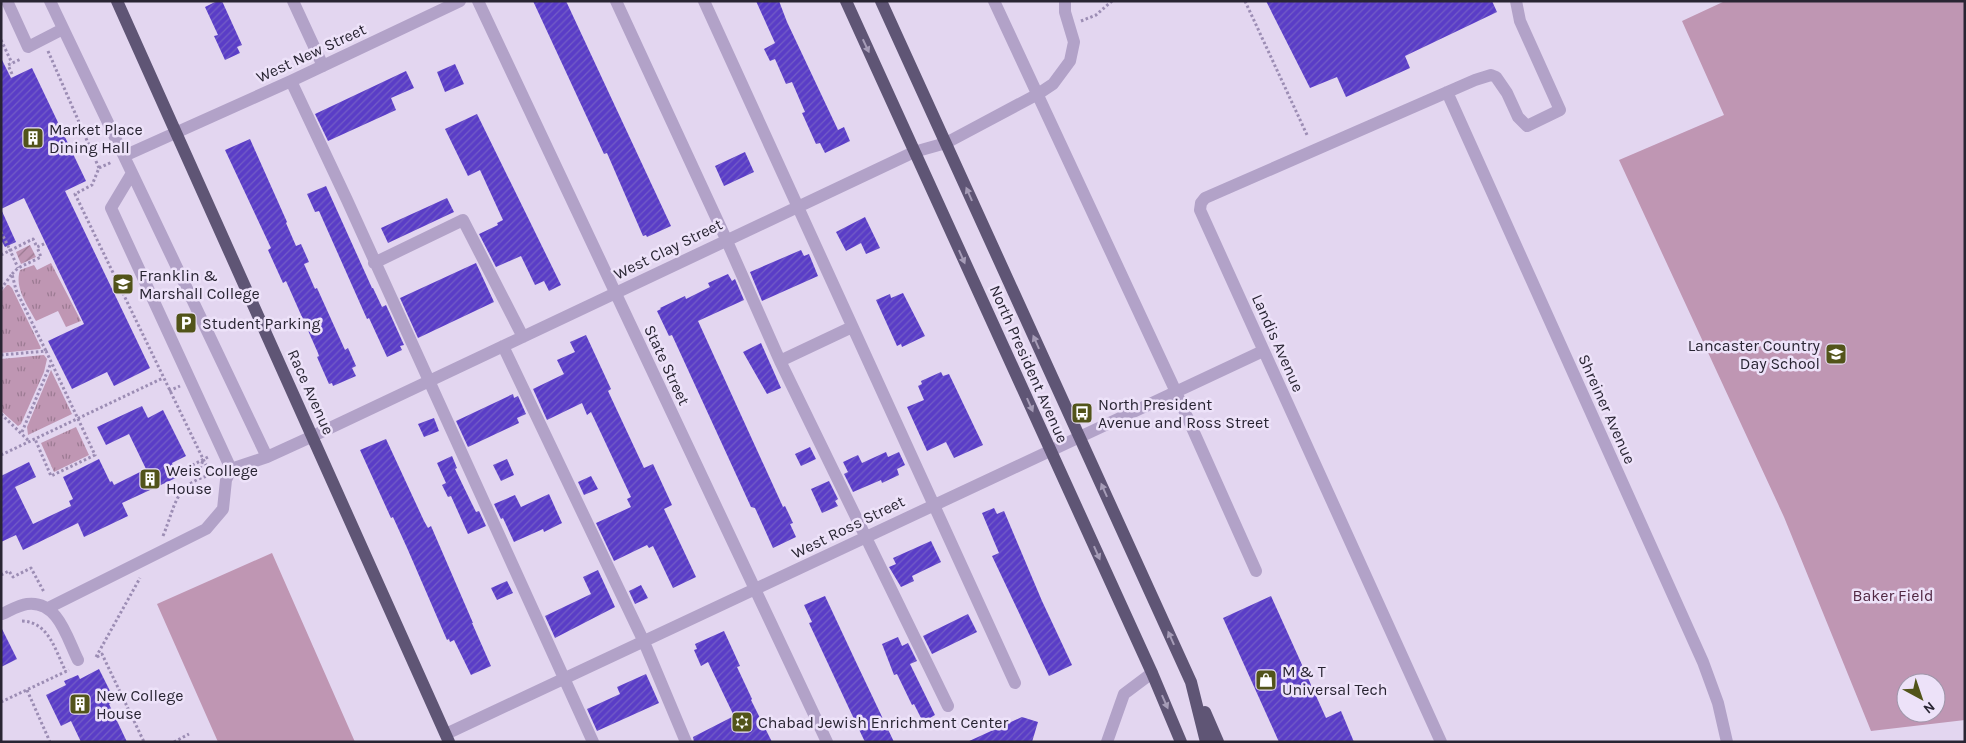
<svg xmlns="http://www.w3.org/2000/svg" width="1966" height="743" font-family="Karla,sans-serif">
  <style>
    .grass { fill: url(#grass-tufts) }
    .park { fill: #bf96b3; fill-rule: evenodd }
    .garden { fill: url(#garden-furrows) }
    .building { fill: url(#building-hatch) }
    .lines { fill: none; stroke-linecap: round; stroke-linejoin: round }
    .path { stroke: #9c8db4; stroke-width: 3; stroke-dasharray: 2.5 2.5; stroke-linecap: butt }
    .minor { stroke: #b2a2c8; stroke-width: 12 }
    .major { stroke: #5f5575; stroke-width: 12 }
    .oneway { fill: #a69cb7 }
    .labels { text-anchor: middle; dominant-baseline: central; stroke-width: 5; stroke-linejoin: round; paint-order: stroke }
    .street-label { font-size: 16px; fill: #292533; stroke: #ede2f9 }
    .poi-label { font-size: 16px; fill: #292533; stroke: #ede2f9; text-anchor: start }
    .park-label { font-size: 16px; fill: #512843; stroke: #ede2f9 }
  </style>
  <defs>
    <pattern id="grass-tufts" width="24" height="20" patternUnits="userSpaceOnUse" patternTransform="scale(1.25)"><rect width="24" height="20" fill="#bf96b3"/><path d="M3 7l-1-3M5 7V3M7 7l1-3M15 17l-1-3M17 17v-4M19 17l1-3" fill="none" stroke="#9b7a92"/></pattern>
    <pattern id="garden-furrows" width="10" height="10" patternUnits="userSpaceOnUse" patternTransform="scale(1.25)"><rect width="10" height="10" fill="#bf96b3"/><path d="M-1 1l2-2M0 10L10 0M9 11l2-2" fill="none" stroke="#9b7a92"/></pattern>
    <pattern id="building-hatch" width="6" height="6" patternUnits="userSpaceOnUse" patternTransform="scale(1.25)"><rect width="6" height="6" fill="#5a3dc7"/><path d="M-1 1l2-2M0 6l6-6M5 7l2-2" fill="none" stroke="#735dc6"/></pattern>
  </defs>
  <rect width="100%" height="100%" fill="#e3d6f0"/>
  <path class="grass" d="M 51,263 L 81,321 L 66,327 L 58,311 L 36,321 C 28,306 14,288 20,270 L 34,265 L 37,270 Z
    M 7,285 L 9,285 L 12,288 L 41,348 L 40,349 L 1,353 L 1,292 Z
    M 44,355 L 47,359 L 44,372 L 21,424 L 18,426 L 1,411 L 1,359 Z
    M 51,370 L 72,414 L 28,435 L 27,427 Z
    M 76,427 L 89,455 L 54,472 L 41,443 Z"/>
  <path class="park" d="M 1725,1 L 1965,1 L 1965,720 L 1871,731 L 1784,517 L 1619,160 L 1724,115 L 1682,21 ZM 1906,683 L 1936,683 L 1936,713 L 1906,713 Z
    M 272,553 L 355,742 L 218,742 L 157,604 Z"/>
  <path class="garden" d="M 30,245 L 36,257 L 21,264 L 16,252 Z"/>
  <path class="building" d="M 217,1 L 222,1 L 242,45 L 237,47 L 240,53 L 225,60 L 214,36 L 218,35 L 205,7 Z
    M 533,1 L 566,1 L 671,226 L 647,237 L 646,235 L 643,236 L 607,153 L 604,154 Z
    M 756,1 L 779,1 L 787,22 L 838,130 L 844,127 L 850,141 L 825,153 L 820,143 L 816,144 L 802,113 L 805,112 L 792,82 L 786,84 L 775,59 L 770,61 L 764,49 L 775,43 Z
    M 1266,1 L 1492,1 L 1497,12 L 1405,56 L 1410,68 L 1346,97 L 1337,77 L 1310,88 Z
    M 1,58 L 11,78 L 32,68 L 86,181 L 65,191 L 150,368 L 114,386 L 107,372 L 72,389 L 48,341 L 84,324 L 24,198 L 1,209 Z
    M 455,64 L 464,84 L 445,92 L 437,72 Z
    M 406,71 L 414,88 L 391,98 L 396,110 L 328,141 L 315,114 Z
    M 477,114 L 561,285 L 549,291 L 544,281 L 535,285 L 521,256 L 496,267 L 479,234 L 498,225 L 497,223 L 503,220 L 480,170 L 468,176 L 445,129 Z
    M 250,139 L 287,222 L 286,223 L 296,246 L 301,244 L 309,262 L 304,264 L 315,289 L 317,288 L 345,350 L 348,348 L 356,366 L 352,368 L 356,376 L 333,386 L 332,383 L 329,384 L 317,357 L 319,356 L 318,353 L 286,281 L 283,283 L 268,250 L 271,248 L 225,150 Z
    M 745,152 L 754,172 L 724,186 L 715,166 Z
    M 326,186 L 372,288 L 373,288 L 382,307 L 386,305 L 404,345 L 400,346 L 402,350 L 387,357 L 369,318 L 367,319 L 319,211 L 315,212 L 307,194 Z
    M 447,198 L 454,212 L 388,243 L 381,228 Z
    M 1,209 L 16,242 L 5,247 L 1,240 Z
    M 865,217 L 880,248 L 866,254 L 861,243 L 846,251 L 836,232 Z
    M 801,250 L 804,256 L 809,254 L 818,276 L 762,301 L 750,272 Z
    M 476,263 L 494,302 L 418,338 L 400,298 Z
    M 728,274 L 732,281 L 735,279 L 744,300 L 698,321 L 783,507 L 785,506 L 793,523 L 790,524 L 796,537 L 773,548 L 755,508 L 751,507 L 672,335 L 669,336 L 657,311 L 661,309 L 660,308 L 685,296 L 686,299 L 710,287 L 708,283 Z
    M 903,293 L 925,336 L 902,347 L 901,344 L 897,346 L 876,300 L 890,294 L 891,298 Z
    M 586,335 L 611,389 L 608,391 L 644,468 L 653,464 L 672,505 L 664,509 L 696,577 L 673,588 L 653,546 L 649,548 L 647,545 L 614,561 L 596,523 L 631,507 L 627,499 L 631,497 L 591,412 L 587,415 L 582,403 L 547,420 L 533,389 L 564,374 L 557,360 L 575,352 L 570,342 Z
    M 761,343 L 781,388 L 767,394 L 743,352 Z
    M 941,372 L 943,376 L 949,374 L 983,445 L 954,458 L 946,442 L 927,451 L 907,407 L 924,400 L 918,386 L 922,384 L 921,381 Z
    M 513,394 L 514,398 L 518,396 L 526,414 L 517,418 L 519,423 L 468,447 L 456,421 Z
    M 142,406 L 148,418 L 163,410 L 186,456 L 172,463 L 178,477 L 122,503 L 128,516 L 84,537 L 78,523 L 23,550 L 16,535 L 1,542 L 1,476 L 29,462 L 36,477 L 15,487 L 33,524 L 71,506 L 69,501 L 73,499 L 63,477 L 99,459 L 110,482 L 112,481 L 114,485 L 146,469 L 129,434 L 106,445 L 97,427 Z
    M 434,418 L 439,431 L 424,437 L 418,424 Z
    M 386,439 L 424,521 L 428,528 L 431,526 L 473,623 L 472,623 L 491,666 L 473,674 L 471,675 L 454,640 L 450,642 L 449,639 L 447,640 L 408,550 L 393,517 L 391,518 L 386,507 L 360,450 Z
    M 810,447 L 816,459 L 801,466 L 795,454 Z
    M 886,452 L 888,457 L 899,452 L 905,465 L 897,469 L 899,475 L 882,483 L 881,480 L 853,492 L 844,474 L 848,472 L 843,462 L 858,455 L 862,463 Z
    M 452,456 L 457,468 L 455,469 L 471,502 L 476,512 L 479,511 L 486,526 L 468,534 L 451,496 L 448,497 L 442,485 L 446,483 L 437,463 Z
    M 507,459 L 514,475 L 501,481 L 493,465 Z
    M 591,476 L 598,489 L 584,495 L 578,482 Z
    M 829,481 L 838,499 L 835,501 L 838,506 L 822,513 L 811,489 Z
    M 549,494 L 562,523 L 544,532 L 543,529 L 514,542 L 503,518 L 501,519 L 494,504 L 515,495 L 521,507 Z
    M 994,508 L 997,514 L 1004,511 L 1042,601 L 1072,665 L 1049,676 L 992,556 L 999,553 L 982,513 Z
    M 931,541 L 941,562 L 912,576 L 914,581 L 901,587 L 889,567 L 896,564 L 893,558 Z
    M 598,570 L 615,607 L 555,638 L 545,616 L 591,594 L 583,577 Z
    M 507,581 L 513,593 L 497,600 L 491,588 Z
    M 641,585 L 648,598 L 635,604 L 629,591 Z
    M 825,596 L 855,660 L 894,742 L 865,742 L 854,719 L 809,623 L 812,622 L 804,605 Z
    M 1271,596 L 1326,718 L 1341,711 L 1354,742 L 1279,742 L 1223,618 Z
    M 968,614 L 977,632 L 932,654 L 923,636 Z
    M 1,627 L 17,659 L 1,667 Z
    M 724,631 L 740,666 L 737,667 L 752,699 L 751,700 L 772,742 L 694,742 L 693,737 L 734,716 L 708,662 L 701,666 L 694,650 L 697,649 L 695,644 Z
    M 898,637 L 902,646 L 908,643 L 917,661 L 910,664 L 935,715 L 923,722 L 914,704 L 912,705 L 897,674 L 894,675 L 882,644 Z
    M 99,669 L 115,701 L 109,704 L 127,742 L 81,742 L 71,721 L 61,726 L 46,695 L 66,685 L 64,681 L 78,675 L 80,679 Z
    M 646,674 L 659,703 L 597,731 L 587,709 L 620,694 L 617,687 Z
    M 1022,717 L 1038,722 L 1032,742 L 967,742 Z"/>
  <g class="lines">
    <path class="path" d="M 1245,1 L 1308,137
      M 1081,21 L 1096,15 L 1112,1
      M 1,40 L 12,63
      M 48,51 L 99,168 L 92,185 L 75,194 L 206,465
      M 12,74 L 8,65 L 21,59
      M 99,168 L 112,162
      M 1,232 L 10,250
      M 9,251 L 10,250 L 18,268
      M 1,255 L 33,239 L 37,247 L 46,243
      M 12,274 L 18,268 L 41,257 L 37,247
      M 1,289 L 12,274 L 16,290 L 46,351
      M 1,355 L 46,351 L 95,455 L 51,476 L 35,439
      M 169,391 L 180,386
      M 1,414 L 30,442
      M 22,432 L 51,363
      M 1,455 L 163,378
      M 179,472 L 210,456
      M 197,478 L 203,460
      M 163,536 C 177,502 174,484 214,474
      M 1,575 L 9,571 L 13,577 L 31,568 L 44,592
      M 22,621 C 49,622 55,650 66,672
      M 96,657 L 140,578
      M 97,657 L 102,654 L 144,742
      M 27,690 L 50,742
      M 1,702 L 69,670
      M 174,742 L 189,734"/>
    <path class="minor" d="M 7,1 L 28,47 L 63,29
      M 50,1 L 132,173 L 111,208 L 231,469
      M 293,1 L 323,66
      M 478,1 L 827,742
      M 616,1 L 726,239 L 780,361 L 948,706
      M 704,1 L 1015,683
      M 994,1 L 1176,392 L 1256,571
      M 291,81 L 347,200 L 593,742
      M 1447,92 L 1703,662 L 1718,703 L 1727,742
      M 124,156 L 291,81 L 460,1
      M 132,173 L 267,457
      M 374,263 L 463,220 L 523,337
      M 503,346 L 644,642 L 686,742
      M 780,361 L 852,327
      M 48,608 L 206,529 L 223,509 L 226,480 L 231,469 L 267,457 L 313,436 L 914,152 L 946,143 L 1038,94 L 1053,84 L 1070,61 L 1074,42 L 1065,12 L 1065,1
      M 2,614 C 9,611 19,605 27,604 C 58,600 67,638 78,660
      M 446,734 L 1263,351
      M 1107,742 L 1124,694 L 1152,673
      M 1441,742 L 1200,210 L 1201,203 L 1205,198 L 1475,80 L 1491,75 L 1496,77 L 1507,93 L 1518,117 L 1527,126 L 1560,110 L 1520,21 L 1516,1"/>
    <path class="major" d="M 117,1 L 449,742
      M 846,1 L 1152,673 L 1181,742
      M 881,1 L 1191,682 L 1206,742
      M 1205,712 L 1218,742"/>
  </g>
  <defs><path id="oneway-solid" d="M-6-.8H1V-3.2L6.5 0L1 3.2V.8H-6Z" transform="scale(1.25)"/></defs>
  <g class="oneway">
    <use href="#oneway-solid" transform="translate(866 46) rotate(65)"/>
    <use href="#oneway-solid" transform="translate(969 194) rotate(-114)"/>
    <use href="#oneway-solid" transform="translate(962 257) rotate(66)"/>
    <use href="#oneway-solid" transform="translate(1036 342) rotate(-114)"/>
    <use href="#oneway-solid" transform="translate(1030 405) rotate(66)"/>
    <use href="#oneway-solid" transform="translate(1104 490) rotate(-114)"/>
    <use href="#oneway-solid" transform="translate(1097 553) rotate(66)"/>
    <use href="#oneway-solid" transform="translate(1171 638) rotate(-114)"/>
    <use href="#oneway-solid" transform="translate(1165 702) rotate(66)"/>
  </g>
  <defs>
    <g id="building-square" transform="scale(1.125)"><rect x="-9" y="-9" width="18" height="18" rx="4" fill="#52541a" stroke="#ede2f9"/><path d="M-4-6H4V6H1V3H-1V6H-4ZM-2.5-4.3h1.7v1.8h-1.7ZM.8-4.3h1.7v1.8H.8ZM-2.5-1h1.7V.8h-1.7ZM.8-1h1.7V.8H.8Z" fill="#fff"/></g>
    <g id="university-square" transform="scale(1.125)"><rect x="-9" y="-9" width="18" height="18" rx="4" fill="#52541a" stroke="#ede2f9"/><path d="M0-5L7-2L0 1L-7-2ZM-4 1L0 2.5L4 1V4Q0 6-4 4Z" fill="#fff"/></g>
    <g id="parking-square" transform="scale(1.125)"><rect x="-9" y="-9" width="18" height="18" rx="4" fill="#52541a" stroke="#ede2f9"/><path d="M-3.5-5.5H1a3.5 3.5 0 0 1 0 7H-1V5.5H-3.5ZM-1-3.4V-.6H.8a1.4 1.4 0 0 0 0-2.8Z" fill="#fff"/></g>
    <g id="school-square" transform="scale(1.125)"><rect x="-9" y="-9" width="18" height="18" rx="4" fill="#52541a" stroke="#ede2f9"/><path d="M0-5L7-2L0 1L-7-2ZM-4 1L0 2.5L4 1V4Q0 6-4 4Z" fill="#fff"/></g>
    <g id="bus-square" transform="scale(1.125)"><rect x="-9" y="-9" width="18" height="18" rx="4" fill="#52541a" stroke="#ede2f9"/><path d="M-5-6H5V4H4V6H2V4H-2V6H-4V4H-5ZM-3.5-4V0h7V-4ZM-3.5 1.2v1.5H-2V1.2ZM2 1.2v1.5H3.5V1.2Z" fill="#fff"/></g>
    <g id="shop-square" transform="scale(1.125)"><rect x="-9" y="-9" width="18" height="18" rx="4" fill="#52541a" stroke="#ede2f9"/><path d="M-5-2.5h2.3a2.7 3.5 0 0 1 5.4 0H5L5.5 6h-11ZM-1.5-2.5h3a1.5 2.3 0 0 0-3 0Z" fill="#fff"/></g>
    <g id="synagogue-square" transform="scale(1.125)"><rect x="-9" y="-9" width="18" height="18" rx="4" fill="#52541a" stroke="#ede2f9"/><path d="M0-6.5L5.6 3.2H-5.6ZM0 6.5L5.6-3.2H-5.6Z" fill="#fff"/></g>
  </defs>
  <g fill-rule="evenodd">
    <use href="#building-square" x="33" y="138"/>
    <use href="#university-square" x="123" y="284"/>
    <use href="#parking-square" x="186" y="323"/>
    <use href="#school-square" x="1836" y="354"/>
    <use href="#bus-square" x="1082" y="413"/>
    <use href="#building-square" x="150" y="479"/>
    <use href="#shop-square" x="1266" y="680"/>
    <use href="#building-square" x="80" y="704"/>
    <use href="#synagogue-square" x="742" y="722"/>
  </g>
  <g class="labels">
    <g class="street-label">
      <text transform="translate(311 53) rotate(-25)">West New Street</text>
      <text transform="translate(668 249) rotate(-26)">West Clay Street</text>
      <text transform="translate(1278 343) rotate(66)">Landis Avenue</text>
      <text transform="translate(1029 364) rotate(66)">North President Avenue</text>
      <text transform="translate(667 365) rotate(65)">State Street</text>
      <text transform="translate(311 392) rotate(66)">Race Avenue</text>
      <text transform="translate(1607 409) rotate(66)">Shreiner Avenue</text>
      <text transform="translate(848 527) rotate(-26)">West Ross Street</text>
    </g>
    <g class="poi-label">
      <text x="49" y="129">Market Place<tspan x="49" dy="18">Dining Hall</tspan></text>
      <text x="139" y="275">Franklin &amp;<tspan x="139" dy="18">Marshall College</tspan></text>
      <text x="202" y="323">Student Parking</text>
      <text x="1820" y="345" text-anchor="end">Lancaster Country<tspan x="1820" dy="18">Day School</tspan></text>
      <text x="1098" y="404">North President<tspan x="1098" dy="18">Avenue and Ross Street</tspan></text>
      <text x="166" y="470">Weis College<tspan x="166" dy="18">House</tspan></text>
      <text x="1282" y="671">M &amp; T<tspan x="1282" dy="18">Universal Tech</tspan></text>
      <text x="96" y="695">New College<tspan x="96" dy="18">House</tspan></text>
      <text x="758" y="722">Chabad Jewish Enrichment Center</text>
    </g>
    <g class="park-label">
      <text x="1893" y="595">Baker Field</text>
    </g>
  </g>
  <rect width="1966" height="743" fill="none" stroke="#292533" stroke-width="5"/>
  <g transform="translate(1921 698) rotate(140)"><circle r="24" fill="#ede2f9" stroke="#9f96aa"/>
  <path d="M0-4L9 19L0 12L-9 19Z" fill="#52541a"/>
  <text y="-8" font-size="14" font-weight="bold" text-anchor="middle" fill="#292533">N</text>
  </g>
</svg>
